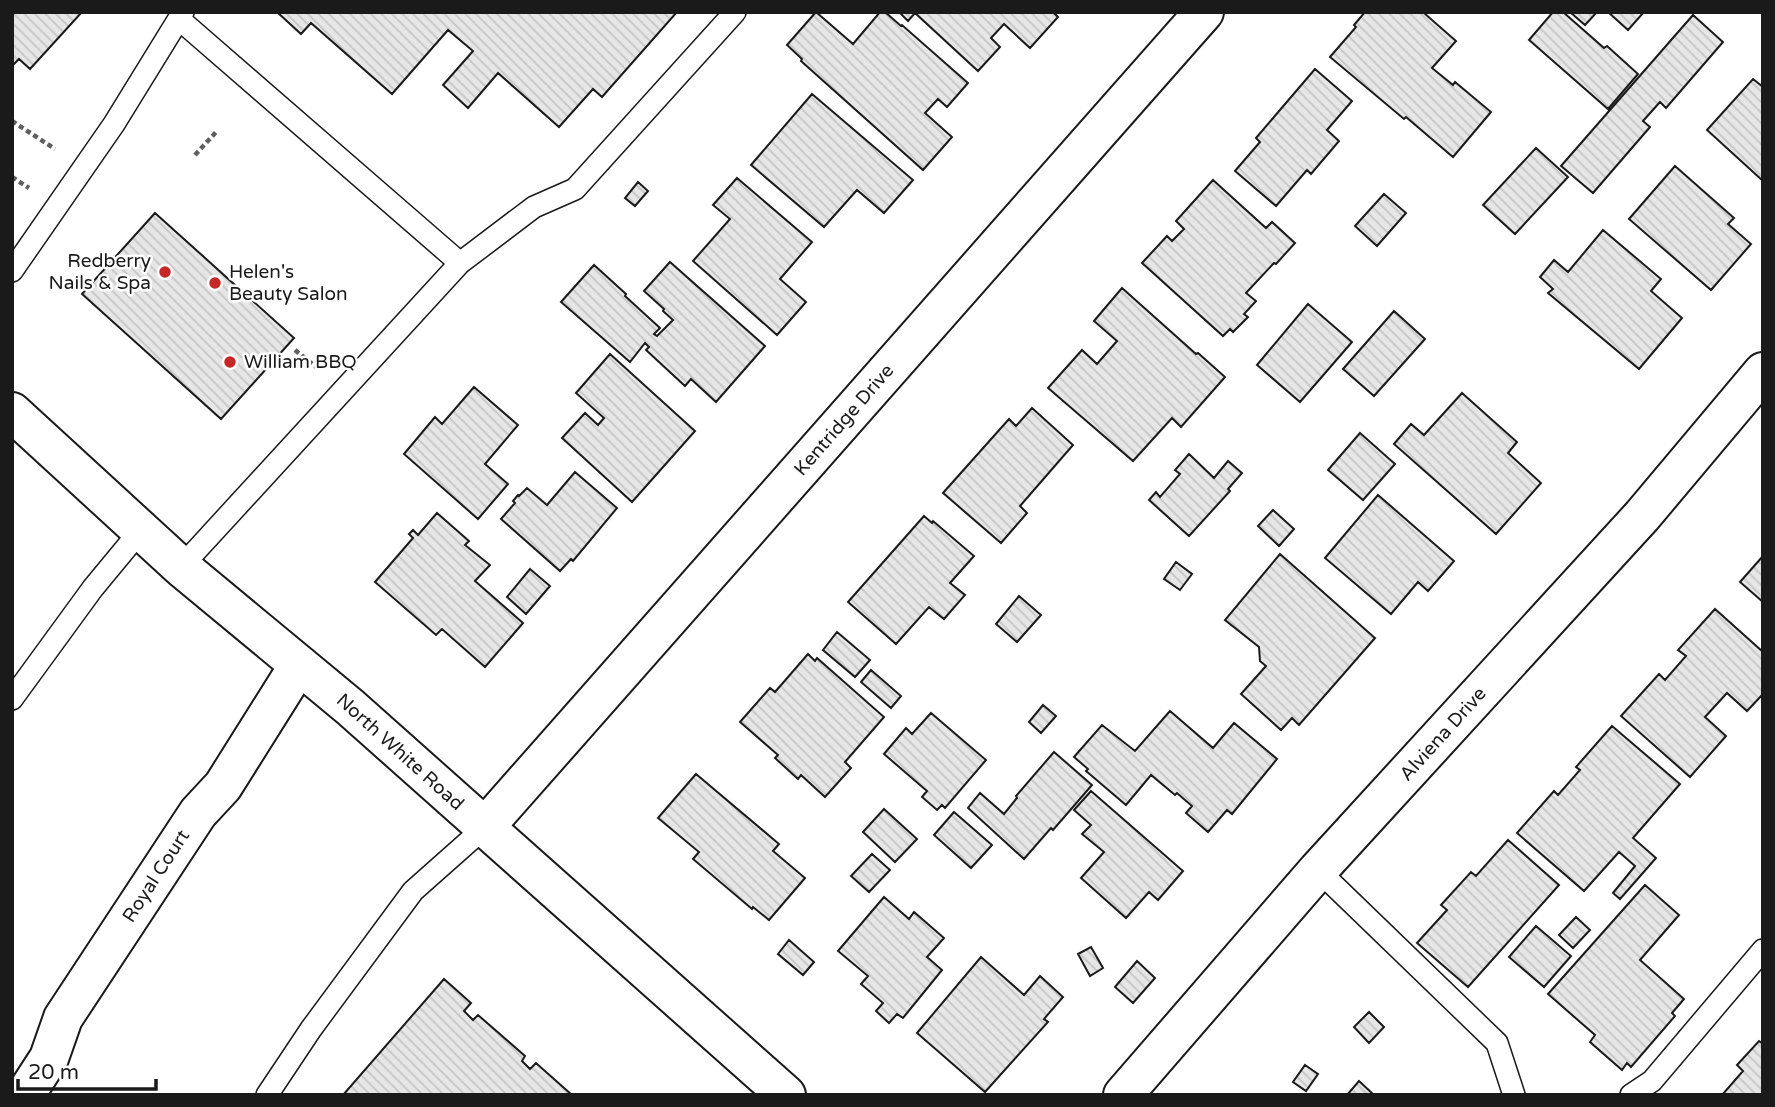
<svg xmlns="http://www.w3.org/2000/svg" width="1775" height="1107" font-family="'Varela Round',sans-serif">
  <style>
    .building { fill: url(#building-back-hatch); stroke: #1a1a1a; stroke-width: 2 }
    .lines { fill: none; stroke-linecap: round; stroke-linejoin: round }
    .lane-casing { stroke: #1a1a1a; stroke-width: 24 }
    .street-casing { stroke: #1a1a1a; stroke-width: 42 }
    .secondary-casing { stroke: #1a1a1a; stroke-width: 42 }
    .path { stroke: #5f5f5f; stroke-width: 4.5; stroke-dasharray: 5 3.5; stroke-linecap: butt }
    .lane { stroke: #fff; stroke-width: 21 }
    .street { stroke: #fff; stroke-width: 38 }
    .secondary { stroke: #fff; stroke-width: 38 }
    .poi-dot { fill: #c62828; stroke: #fff; stroke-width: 2.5 }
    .labels { text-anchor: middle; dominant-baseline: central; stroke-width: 5; stroke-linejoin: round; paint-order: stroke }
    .poi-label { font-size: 19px; fill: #1a1a1a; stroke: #fff; text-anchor: start }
    .street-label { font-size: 19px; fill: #1a1a1a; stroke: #fff }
  </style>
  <defs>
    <pattern id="building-back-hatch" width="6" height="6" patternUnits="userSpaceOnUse" patternTransform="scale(1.75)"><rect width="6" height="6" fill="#e6e6e6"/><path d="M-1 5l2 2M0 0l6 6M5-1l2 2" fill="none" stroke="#c5c5c5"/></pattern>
  </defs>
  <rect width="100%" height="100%" fill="#fff"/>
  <path class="building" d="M 12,12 L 82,12 L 30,69 L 19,59 L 12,66 Z
    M 277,12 L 677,12 L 602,97 L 593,89 L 559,127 L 498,73 L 468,108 L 443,85 L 473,51 L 448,30 L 392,94 L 311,23 L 301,34 Z
    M 816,12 L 853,44 L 880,12 L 885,12 L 901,26 L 902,25 L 968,83 L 947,107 L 938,99 L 925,113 L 952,137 L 923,170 L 801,61 L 802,59 L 787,45 Z
    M 899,12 L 1053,12 L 1058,17 L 1030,48 L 1004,24 L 991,38 L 1000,47 L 978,71 L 915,13 L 908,21 Z
    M 1365,12 L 1425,12 L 1424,13 L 1456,41 L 1432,68 L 1453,85 L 1455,82 L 1491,112 L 1453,157 L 1406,117 L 1404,119 L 1330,57 L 1356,27 L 1354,25 Z
    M 1553,12 L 1563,12 L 1604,48 L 1607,46 L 1638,74 L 1608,109 L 1529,40 Z
    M 1570,12 L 1597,12 L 1585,25 Z
    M 1608,12 L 1644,12 L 1628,30 Z
    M 1693,15 L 1723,42 L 1666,108 L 1660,102 L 1643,121 L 1650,127 L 1593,193 L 1561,166 Z
    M 1315,69 L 1352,101 L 1327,130 L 1339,141 L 1311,174 L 1307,170 L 1276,206 L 1235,171 L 1260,142 L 1256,138 Z
    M 1753,79 L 1763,87 L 1763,181 L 1707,130 Z
    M 812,94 L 913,180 L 884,213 L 857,190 L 824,227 L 751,165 Z
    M 1536,148 L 1568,177 L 1515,234 L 1483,205 Z
    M 1675,166 L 1734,218 L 1728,224 L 1751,244 L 1711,290 L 1629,219 Z
    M 737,178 L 812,242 L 780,279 L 806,302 L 777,335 L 693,261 L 730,219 L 713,205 Z
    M 1213,180 L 1266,228 L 1272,222 L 1295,243 L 1276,264 L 1274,263 L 1246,293 L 1256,301 L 1244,314 L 1248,317 L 1233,332 L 1230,329 L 1223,336 L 1142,263 L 1167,236 L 1172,241 L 1184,229 L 1176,221 Z
    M 638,182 L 648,191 L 635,206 L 625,198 Z
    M 1384,194 L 1406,213 L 1377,246 L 1355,226 Z
    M 155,213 L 294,338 L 221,419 L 82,294 Z
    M 1603,230 L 1661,279 L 1651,291 L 1682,318 L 1639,369 L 1548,293 L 1553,289 L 1540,277 L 1554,260 L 1568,272 Z
    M 670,262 L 765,346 L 716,402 L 691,379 L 685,386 L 646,350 L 649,347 L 645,343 L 630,362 L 561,302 L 594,265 L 626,294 L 625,296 L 660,328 L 654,334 L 657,336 L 673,320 L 663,311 L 664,309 L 644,291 Z
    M 1122,288 L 1196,354 L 1198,353 L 1225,377 L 1181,427 L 1172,418 L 1133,461 L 1048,388 L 1082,350 L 1097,364 L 1117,341 L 1094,321 Z
    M 1308,304 L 1352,342 L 1300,402 L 1257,365 Z
    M 1394,311 L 1425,339 L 1374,396 L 1343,369 Z
    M 610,354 L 695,431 L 632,502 L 562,438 L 585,413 L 598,425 L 604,418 L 576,393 Z
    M 474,387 L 518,425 L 485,464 L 508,484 L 478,519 L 404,454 L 435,417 L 442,424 Z
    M 1462,393 L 1517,442 L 1508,453 L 1541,483 L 1496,534 L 1394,444 L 1411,424 L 1424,435 Z
    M 1032,408 L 1073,445 L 1020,506 L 1027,513 L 1001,543 L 943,493 L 1009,419 L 1016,426 Z
    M 1360,433 L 1395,464 L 1363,500 L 1328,470 Z
    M 1189,454 L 1214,478 L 1228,461 L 1242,473 L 1228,489 L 1230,491 L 1189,536 L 1149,500 L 1156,492 L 1160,497 L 1180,474 L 1175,470 Z
    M 575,472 L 617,508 L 573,561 L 571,559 L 560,571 L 501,519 L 515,503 L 513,501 L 518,495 L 519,496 L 527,488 L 547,505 Z
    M 1378,495 L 1454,561 L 1428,591 L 1418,582 L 1391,614 L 1325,558 Z
    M 1273,510 L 1294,529 L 1279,546 L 1258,526 Z
    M 437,513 L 469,541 L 465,545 L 490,565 L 475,581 L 523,623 L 485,667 L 442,629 L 436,635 L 375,582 L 413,538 L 409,534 L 413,530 L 418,535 Z
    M 924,516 L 932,523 L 933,521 L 974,556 L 950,583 L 965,595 L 944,619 L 929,607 L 896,644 L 848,602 Z
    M 1280,554 L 1375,638 L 1299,725 L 1292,718 L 1281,730 L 1241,694 L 1266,666 L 1260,661 L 1259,647 L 1225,620 Z
    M 1763,556 L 1763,602 L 1740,582 Z
    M 1176,562 L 1192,574 L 1180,590 L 1164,579 Z
    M 530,569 L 550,586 L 526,614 L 507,597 Z
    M 1019,596 L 1041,615 L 1017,642 L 996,624 Z
    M 1715,609 L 1763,652 L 1763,694 L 1747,711 L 1727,693 L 1705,717 L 1726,736 L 1690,777 L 1621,716 L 1659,674 L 1665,680 L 1686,656 L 1678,650 Z
    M 837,632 L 870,660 L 855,677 L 823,650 Z
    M 808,654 L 815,661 L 817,658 L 884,717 L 845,762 L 851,768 L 825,797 L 801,775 L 798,779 L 775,758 L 778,755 L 740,722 L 770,688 L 775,692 Z
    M 871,670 L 901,696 L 891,708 L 861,682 Z
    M 1043,705 L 1056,716 L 1041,733 L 1029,722 Z
    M 1170,711 L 1213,748 L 1234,723 L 1277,759 L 1232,814 L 1227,810 L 1208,832 L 1186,813 L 1192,806 L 1177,793 L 1175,795 L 1151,775 L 1126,805 L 1086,771 L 1088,769 L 1074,757 L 1102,725 L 1135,751 Z
    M 931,713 L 986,760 L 945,808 L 942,805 L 937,810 L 922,797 L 927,791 L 884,754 L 906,728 L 912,734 Z
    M 1612,726 L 1680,784 L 1633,838 L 1656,858 L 1620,899 L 1613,893 L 1635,866 L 1619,852 L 1584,891 L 1517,833 L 1554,791 L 1558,795 L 1580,770 L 1576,767 Z
    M 1054,752 L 1092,785 L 1053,830 L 1051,828 L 1024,859 L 968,808 L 980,793 L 1004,814 L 1017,798 L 1016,796 Z
    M 696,774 L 779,844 L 773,851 L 805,878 L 769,920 L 753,907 L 752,909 L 693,859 L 699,852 L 658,818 Z
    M 1091,791 L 1183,871 L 1158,900 L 1149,892 L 1126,918 L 1081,878 L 1104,852 L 1082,834 L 1091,825 L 1074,810 Z
    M 884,809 L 917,839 L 895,862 L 863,832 Z
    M 954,812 L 992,845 L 971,868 L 934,835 Z
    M 1508,840 L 1559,885 L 1468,987 L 1417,943 L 1447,910 L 1441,905 L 1471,872 L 1476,876 Z
    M 872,854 L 890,870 L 869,892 L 851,876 Z
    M 1645,885 L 1679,915 L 1640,960 L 1684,999 L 1672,1013 L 1675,1016 L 1631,1067 L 1627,1063 L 1622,1070 L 1590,1042 L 1595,1035 L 1548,994 Z
    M 884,897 L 909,919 L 914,912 L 944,938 L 927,957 L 942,970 L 903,1018 L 897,1014 L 889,1023 L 876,1011 L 883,1003 L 861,984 L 868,976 L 838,951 Z
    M 1576,917 L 1590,930 L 1573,948 L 1559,935 Z
    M 1536,926 L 1571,956 L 1544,987 L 1509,957 Z
    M 789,940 L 814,962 L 803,975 L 778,954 Z
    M 1091,947 L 1103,968 L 1090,976 L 1078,954 Z
    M 981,957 L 1024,995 L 1040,976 L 1063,997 L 1044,1019 L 1048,1022 L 985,1092 L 917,1033 Z
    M 1137,961 L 1155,978 L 1133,1003 L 1115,987 Z
    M 444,979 L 471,1003 L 464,1011 L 473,1020 L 478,1015 L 525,1056 L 522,1061 L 530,1069 L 536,1063 L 572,1095 L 343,1095 Z
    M 1369,1012 L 1384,1027 L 1369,1043 L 1354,1027 Z
    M 1759,1041 L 1763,1044 L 1763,1095 L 1722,1095 L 1743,1071 L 1737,1065 Z
    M 1305,1065 L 1318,1074 L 1306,1091 L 1293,1082 Z
    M 1359,1081 L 1374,1095 L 1347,1095 Z"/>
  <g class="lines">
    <g class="lane-casing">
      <path id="lane" d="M 179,19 L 460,263
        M 12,271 L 114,124 L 183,12
        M 181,567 L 460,263 L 534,207 L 575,189 L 735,12
        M 12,699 L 93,588 L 141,530
        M 1318,870 L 1497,1043 L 1514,1095
        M 267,1095 L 311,1029 L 413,891 L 484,828
        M 1631,1095 L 1652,1081 L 1763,950"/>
    </g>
    <g class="street-casing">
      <path id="street" d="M 484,828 L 1204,12
        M 25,1095 L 49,1058 L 63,1018 L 198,813 L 223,786 L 299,665
        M 1123,1095 L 1318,870 L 1642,516 L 1763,372"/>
    </g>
    <g class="secondary-casing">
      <path id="secondary" d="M 12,412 L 181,567 L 350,707 L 786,1095"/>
    </g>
    <path class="path" d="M 12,121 L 55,149
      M 195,155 L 218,130
      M 12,177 L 29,188
      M 295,350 L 316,367"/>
    <use href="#lane" class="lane"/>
    <use href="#street" class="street"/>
    <use href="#secondary" class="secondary"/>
  </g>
  <g class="poi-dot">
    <circle cx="165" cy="272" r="7"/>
    <circle cx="215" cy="283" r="7"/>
    <circle cx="230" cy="362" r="7"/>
  </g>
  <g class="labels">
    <g class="poi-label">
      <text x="151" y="261" text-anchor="end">Redberry<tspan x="151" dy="22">Nails &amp; Spa</tspan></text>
      <text x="229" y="272">Helen's<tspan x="229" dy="22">Beauty Salon</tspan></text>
      <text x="244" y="362">William BBQ</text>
    </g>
    <g class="street-label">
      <text transform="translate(844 420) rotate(-49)">Kentridge Drive</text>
      <text transform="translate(1443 734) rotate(-48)">Alviena Drive</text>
      <text transform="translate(400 752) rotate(42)">North White Road</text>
      <text transform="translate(156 876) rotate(-57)">Royal Court</text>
    </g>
  </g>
  <rect width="1775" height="1107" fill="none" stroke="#1a1a1a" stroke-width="28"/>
  <path d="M18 1079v10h138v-10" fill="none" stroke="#1a1a1a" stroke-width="3.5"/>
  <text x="28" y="1079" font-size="21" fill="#1a1a1a" stroke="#ffffff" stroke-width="5" paint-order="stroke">20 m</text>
</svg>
